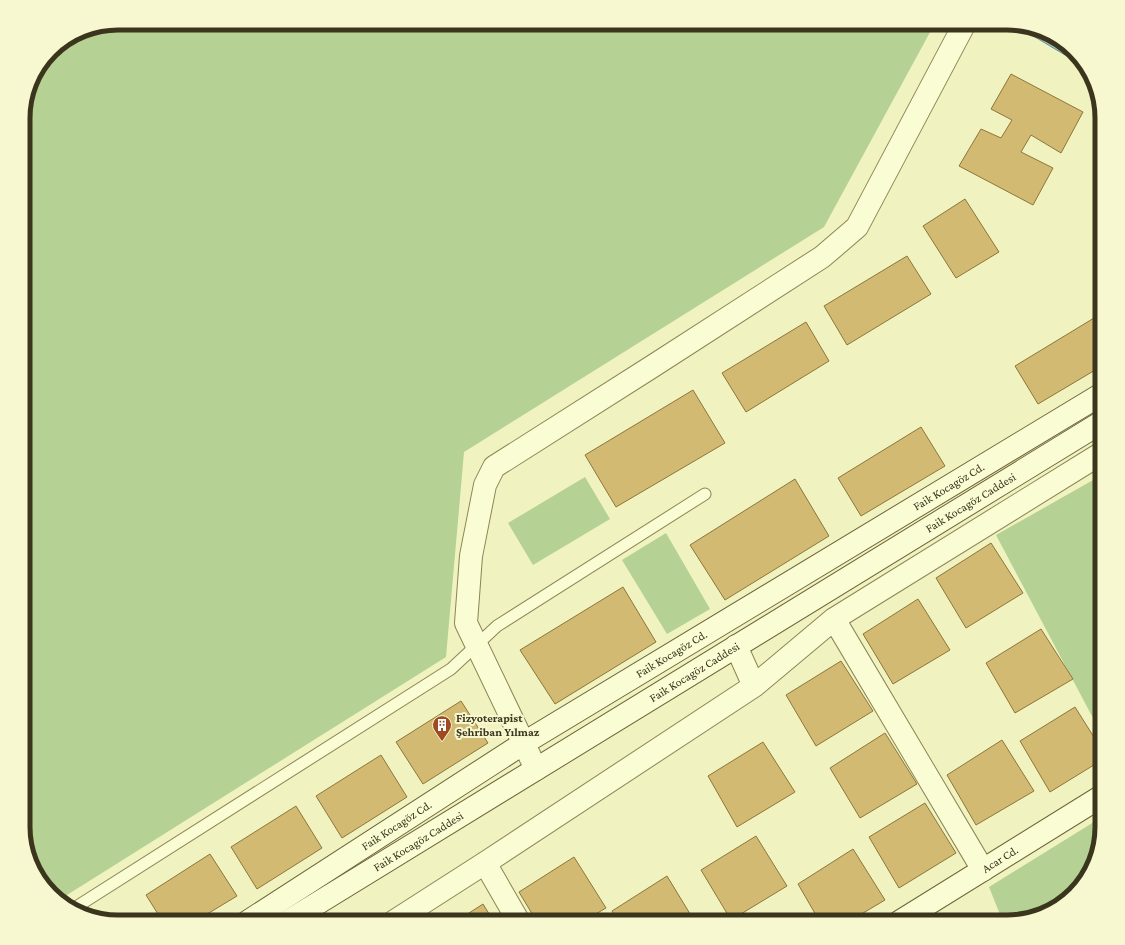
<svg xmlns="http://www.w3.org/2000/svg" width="1125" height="945" font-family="'Crimson Pro',serif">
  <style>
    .green { fill: #b5d193 }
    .water { fill: #a3c2c3; stroke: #698f92 }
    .building { fill: #d3ba72; stroke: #8d763a }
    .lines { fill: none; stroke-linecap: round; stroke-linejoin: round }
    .lane-casing { stroke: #8c8556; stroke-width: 13 }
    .street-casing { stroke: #8c8556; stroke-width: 24 }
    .secondary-casing { stroke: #6e6539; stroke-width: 24 }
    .lane { stroke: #fafcd4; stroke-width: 11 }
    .street { stroke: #fafcd4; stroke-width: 22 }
    .secondary { stroke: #fafcd4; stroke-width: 22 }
    .labels { text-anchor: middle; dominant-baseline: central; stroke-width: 4; stroke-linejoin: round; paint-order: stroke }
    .street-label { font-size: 12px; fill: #3a351c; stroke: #f7f8d0 }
    .poi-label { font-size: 12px; font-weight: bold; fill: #3a351c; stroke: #f7f8d0; text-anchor: start }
    .rim { fill: none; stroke: #3a351c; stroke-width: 5 }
  </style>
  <rect width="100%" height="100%" fill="#f0f2c0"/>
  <path class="green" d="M 119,23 L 935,23 L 824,227 L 464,452 L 446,657 L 59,900 L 55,898 L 33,869 L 23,833 L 23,112 L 33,76 L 55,47 L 82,30 Z
    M 1102,475 L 1102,735 L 996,535 Z
    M 585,477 L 610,519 L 533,565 L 508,523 Z
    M 666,533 L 710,609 L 667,634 L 622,560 Z
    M 1102,817 L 1102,827 L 1095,863 L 1078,890 L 1043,915 L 1003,922 L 989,887 Z"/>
  <path class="water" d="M 1015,25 L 1043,30 L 1070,47 L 1065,55 Z"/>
  <path class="building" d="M 1011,74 L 1083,112 L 1061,153 L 1031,135 L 1021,152 L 1053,168 L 1033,205 L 959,166 L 981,129 L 1001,138 L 1012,120 L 991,109 Z
    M 965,199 L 999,252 L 956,278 L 923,226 Z
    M 907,256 L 931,294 L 847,345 L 824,306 Z
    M 1099,315 L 1102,320 L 1102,366 L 1038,404 L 1015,366 Z
    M 806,322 L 829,361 L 746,412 L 722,373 Z
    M 693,390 L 725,443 L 616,507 L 585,455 Z
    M 921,427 L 945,466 L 861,516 L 838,478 Z
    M 795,479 L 829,536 L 725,600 L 690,545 Z
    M 991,543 L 1023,593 L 966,628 L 936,578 Z
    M 623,587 L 656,642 L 555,704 L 520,650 Z
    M 918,599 L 950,650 L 893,684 L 863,634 Z
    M 1041,629 L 1073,679 L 1015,713 L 986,663 Z
    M 841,661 L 873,711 L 816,746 L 786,695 Z
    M 461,701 L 488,743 L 423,784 L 396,742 Z
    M 1075,707 L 1102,750 L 1102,760 L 1050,792 L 1020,741 Z
    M 885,733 L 917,784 L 860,818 L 830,768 Z
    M 1002,740 L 1034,791 L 976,825 L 947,775 Z
    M 763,742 L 795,792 L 737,827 L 708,776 Z
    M 381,755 L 407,797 L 342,838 L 316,796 Z
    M 925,803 L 956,853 L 899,888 L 869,837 Z
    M 296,806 L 322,848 L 257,889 L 231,847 Z
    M 756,836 L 787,886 L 731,920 L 701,870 Z
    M 853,849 L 885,900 L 848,922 L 820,922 L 798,884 Z
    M 210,854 L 237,896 L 194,922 L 163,922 L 146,895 Z
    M 574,857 L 606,908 L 582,922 L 537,922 L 519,892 Z
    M 667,876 L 695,922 L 619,922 L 612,911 Z
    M 483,904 L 494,922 L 455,922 Z
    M 748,914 L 753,922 L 736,922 Z"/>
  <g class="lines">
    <g class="lane-casing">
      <path id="lane" d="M 73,909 L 451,669 L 497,626 L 705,494"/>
    </g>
    <g class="street-casing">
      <path id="street" d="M 834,619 L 983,870
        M 736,646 L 754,686
        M 536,769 L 466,623 L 471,556 L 485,485 L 494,467 L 653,366 L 822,257 L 857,227 L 965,23
        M 485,863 L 519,922
        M 393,922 L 485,863 L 754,686 L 834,619 L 1102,453"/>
    </g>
    <g class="secondary-casing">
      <g id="secondary">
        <path id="s1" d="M 247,922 L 524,743 L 1102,394"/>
        <path id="s2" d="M 287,922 L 1102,422"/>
        <path id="s3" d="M 899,922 L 1102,796"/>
      </g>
    </g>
    <use href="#lane" class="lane"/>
    <use href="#street" class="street"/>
    <use href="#secondary" class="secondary"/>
  </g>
  <defs>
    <g id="building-pin" transform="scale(1)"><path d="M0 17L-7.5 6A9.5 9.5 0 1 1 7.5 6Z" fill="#a04a21" stroke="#f7f8d0"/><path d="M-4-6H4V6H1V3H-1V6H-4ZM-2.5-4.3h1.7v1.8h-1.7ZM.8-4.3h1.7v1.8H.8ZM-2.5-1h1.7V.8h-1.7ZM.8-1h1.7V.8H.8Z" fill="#fff"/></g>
  </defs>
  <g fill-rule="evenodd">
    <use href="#building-pin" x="442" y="725"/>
  </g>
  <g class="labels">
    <g class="street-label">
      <text stroke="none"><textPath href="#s1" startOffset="826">Faik Kocagöz Cd.</textPath></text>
      <text stroke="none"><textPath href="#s2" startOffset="802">Faik Kocagöz Caddesi</textPath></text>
      <text stroke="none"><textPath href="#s1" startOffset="502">Faik Kocagöz Cd.</textPath></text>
      <text stroke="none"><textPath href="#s2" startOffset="478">Faik Kocagöz Caddesi</textPath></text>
      <text stroke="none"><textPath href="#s1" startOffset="178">Faik Kocagöz Cd.</textPath></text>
      <text stroke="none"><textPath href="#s2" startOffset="154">Faik Kocagöz Caddesi</textPath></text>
      <text stroke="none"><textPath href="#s3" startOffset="119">Acar Cd.</textPath></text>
    </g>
    <g class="poi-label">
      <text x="456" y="718">Fizyoterapist<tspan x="456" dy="14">Şehriban Yılmaz</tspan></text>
    </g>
  </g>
  <path d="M0 0H1125V945H0ZM118 30H1007A88 88 0 0 1 1095 118V827A88 88 0 0 1 1007 915H118A88 88 0 0 1 30 827V118A88 88 0 0 1 118 30Z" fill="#f7f8d0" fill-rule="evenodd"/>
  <path class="rim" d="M118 30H1007A88 88 0 0 1 1095 118V827A88 88 0 0 1 1007 915H118A88 88 0 0 1 30 827V118A88 88 0 0 1 118 30Z"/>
</svg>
